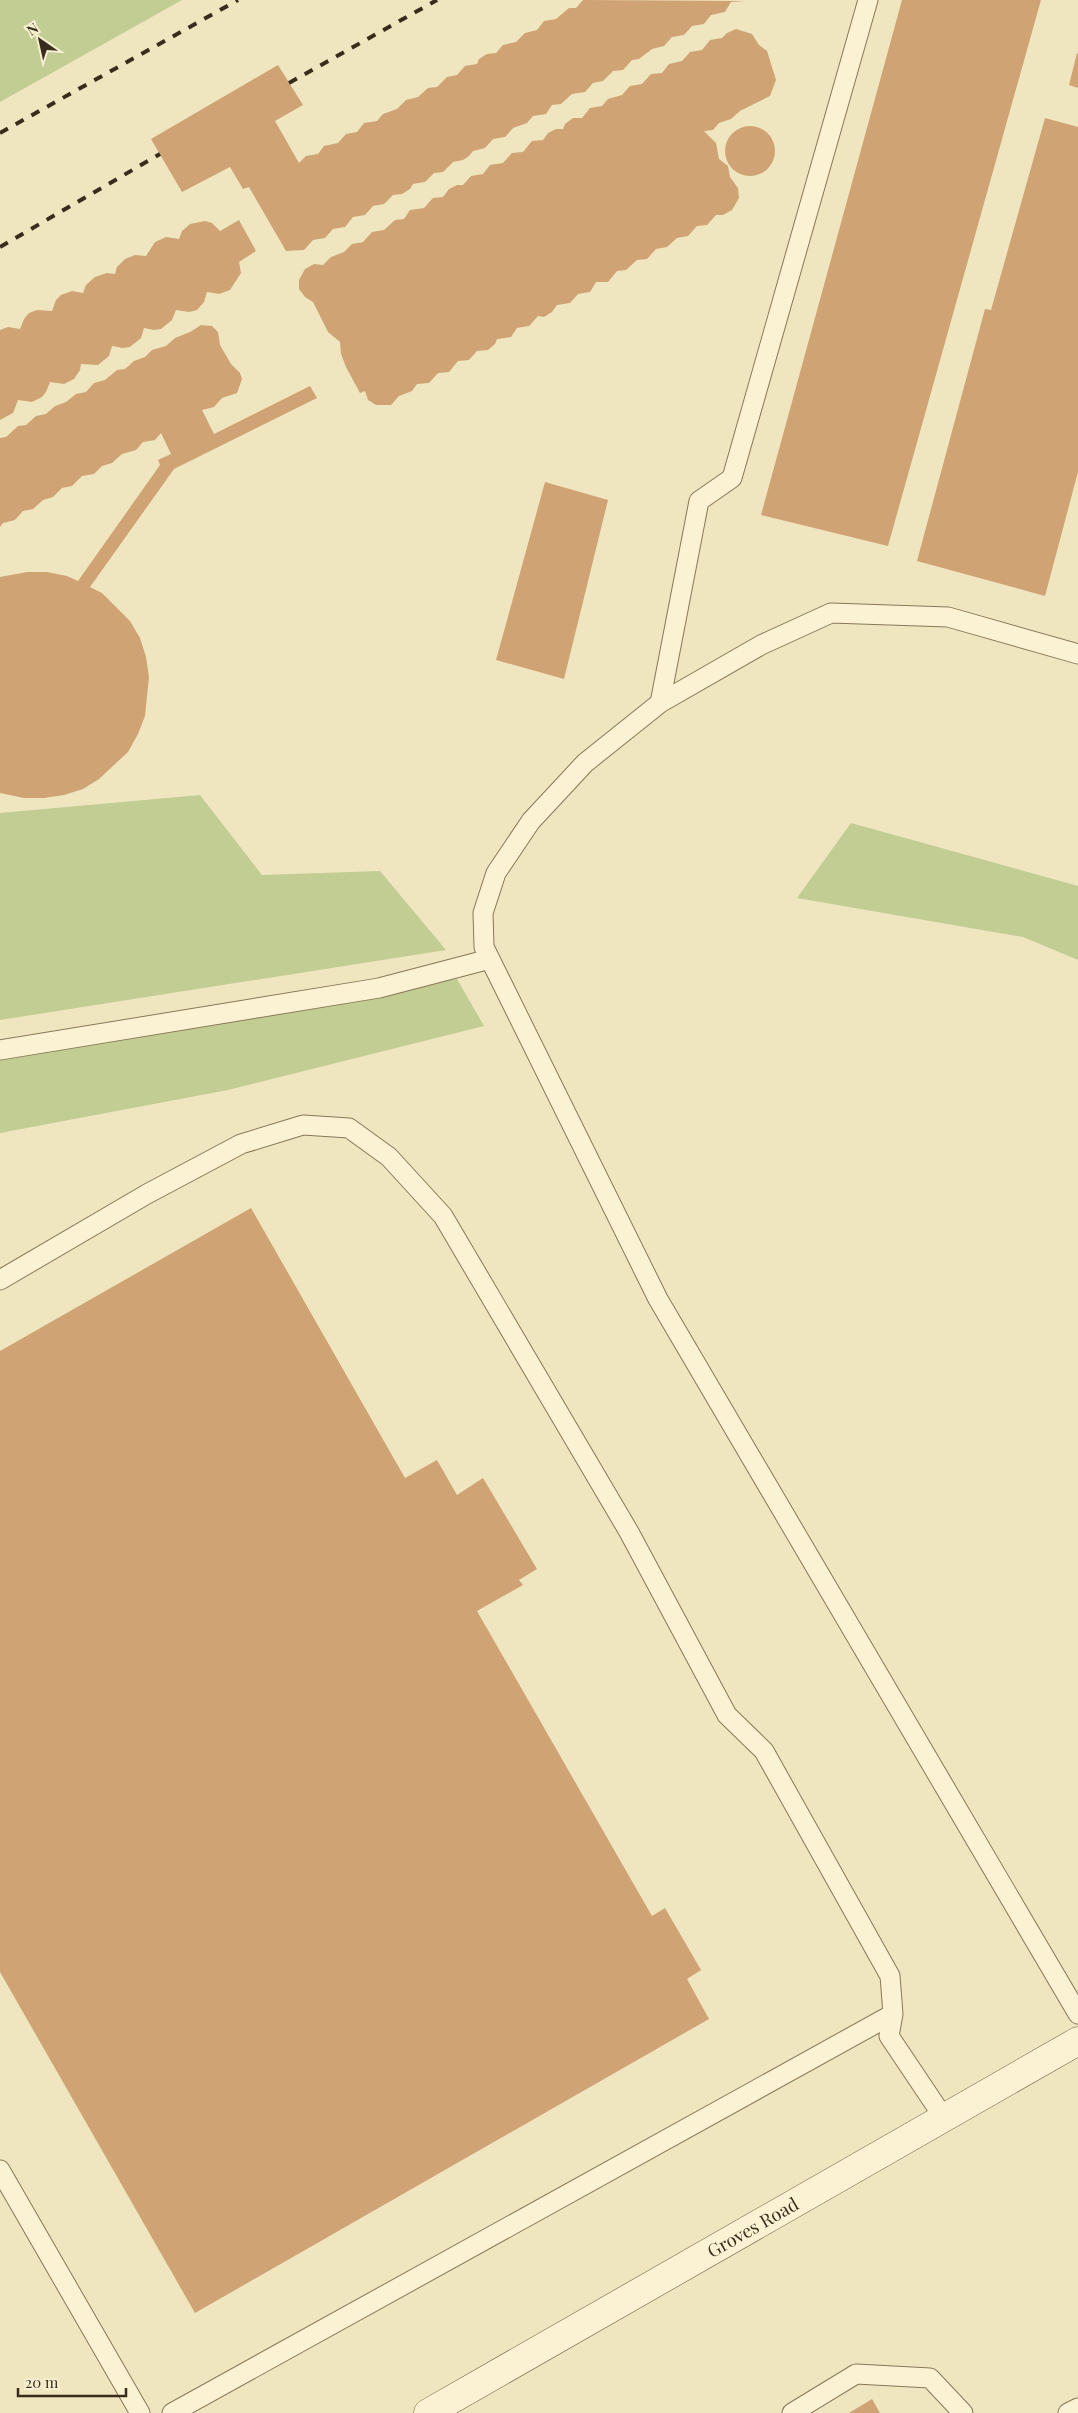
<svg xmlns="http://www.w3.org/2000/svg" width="1078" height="2413" font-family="'Playfair Display',serif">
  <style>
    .green { fill: #c1cd93 }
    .building { fill: #cfa374 }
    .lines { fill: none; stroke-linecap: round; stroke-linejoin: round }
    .lane-casing { stroke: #897757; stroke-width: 21 }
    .secondary-casing { stroke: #6a573b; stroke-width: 29 }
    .lane { stroke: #faf2d3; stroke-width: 19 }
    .secondary { stroke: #faf2d3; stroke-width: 28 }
    .rail { stroke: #382c1c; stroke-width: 4; stroke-dasharray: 9 9; stroke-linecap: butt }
    .labels { text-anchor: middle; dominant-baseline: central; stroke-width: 4.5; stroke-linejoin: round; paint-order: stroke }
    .street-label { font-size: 18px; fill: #382c1c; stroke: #f6efd0 }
  </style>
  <rect width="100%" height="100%" fill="#efe6c0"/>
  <path class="green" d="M 0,0 L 182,0 L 0,102 Z
    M 200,795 L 262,875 L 380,871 L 446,950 L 0,1020 L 0,813 Z
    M 851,823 L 1078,886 L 1078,960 L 1023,937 L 797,898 Z
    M 457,979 L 484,1026 L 228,1090 L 0,1133 L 0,1055 Z"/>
  <path class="building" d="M 583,0 L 746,1 L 731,2 L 725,12 L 711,15 L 704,24 L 692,26 L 684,35 L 672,37 L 664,46 L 652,49 L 639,59 L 632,60 L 623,70 L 613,71 L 603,81 L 593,83 L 585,92 L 572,94 L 561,104 L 552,105 L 546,114 L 533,116 L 527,123 L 513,128 L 505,137 L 493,139 L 485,148 L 473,151 L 469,156 L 463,160 L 453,162 L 443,172 L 434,173 L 425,182 L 413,184 L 410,189 L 402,194 L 393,195 L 384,204 L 373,206 L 365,215 L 353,217 L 345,227 L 333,229 L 325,238 L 313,240 L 304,250 L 286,251 L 249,187 L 243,189 L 230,167 L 182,192 L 151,139 L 278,65 L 303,105 L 275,121 L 299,163 L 306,156 L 318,154 L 324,146 L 338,143 L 346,134 L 357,132 L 364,123 L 377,121 L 383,114 L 397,109 L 406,100 L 418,97 L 428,88 L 437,87 L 447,77 L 457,75 L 465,66 L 477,64 L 479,59 L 487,54 L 496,53 L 503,45 L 516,42 L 525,33 L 537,30 L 544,21 L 556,19 L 569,8 L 576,8 Z
    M 902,0 L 1041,0 L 888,546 L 761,515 Z
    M 736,29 L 752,34 L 759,45 L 767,51 L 776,80 L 770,96 L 740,111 L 731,119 L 719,123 L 713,130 L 704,131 L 716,143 L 719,159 L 728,166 L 730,177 L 738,188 L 739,198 L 732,210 L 723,215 L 716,215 L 707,225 L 697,226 L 688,236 L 677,238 L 667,247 L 656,249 L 647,259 L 637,260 L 626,270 L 617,271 L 608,282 L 596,282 L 590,292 L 578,294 L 570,303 L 557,305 L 552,312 L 544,317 L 538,316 L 529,326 L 517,328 L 511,337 L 497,339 L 495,344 L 488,350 L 477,351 L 469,360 L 458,361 L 449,372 L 438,373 L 429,383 L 417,384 L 412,391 L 399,396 L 391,405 L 376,405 L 368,400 L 365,391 L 360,393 L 346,367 L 341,354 L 340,342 L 328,332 L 313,302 L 305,297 L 299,289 L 299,280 L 305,269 L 314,264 L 323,265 L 331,257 L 344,252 L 352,244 L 363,242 L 372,232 L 384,230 L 395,220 L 404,219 L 410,210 L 424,208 L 433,198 L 443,197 L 449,189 L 457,185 L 463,185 L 471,176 L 483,174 L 490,165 L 503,163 L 512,153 L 523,152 L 532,141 L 543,140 L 548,133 L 556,129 L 563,129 L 565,124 L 573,118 L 582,118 L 590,108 L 602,106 L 608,99 L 622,95 L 630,86 L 642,84 L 651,74 L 662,73 L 669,64 L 682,61 L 690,52 L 702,50 L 710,40 L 722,38 L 727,33 Z
    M 1077,53 L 1078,53 L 1078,88 L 1069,85 Z
    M 1045,118 L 1078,127 L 1078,472 L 1045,596 L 917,561 L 985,309 L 991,310 Z
    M725 151a25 25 0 1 1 50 0a25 25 0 1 1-50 0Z
    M 239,220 L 256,251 L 239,262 L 241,273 L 230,290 L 219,294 L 207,292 L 204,302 L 197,310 L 189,312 L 176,310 L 172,320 L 161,329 L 154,330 L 144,328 L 141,338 L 130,347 L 123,348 L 112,346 L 109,356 L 98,365 L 81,364 L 80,370 L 74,379 L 64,384 L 50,382 L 46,392 L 42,397 L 32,402 L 18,400 L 13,413 L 0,420 L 0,330 L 8,327 L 20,329 L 24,319 L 29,313 L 37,310 L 52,311 L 56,300 L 61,295 L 72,291 L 83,293 L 86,285 L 95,277 L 107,273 L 115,274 L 117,267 L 125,259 L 135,255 L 146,256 L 155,242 L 166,237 L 179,239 L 182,231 L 190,224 L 205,221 L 212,223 L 220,231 Z
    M 201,325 L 212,326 L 218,332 L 220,345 L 231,364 L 240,373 L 242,379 L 237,393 L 222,398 L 214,407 L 202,410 L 214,434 L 310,386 L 317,398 L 174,469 L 90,587 L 102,593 L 130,621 L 140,638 L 146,657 L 149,677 L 145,716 L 138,734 L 128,752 L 99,779 L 83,789 L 64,795 L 44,798 L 24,798 L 0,793 L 0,577 L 27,572 L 47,572 L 67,576 L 78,581 L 160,465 L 158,460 L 171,454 L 161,433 L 155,440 L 143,442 L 136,450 L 122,454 L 112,463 L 102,466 L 94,474 L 82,476 L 72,486 L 62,488 L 53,497 L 43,500 L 33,509 L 23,511 L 15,520 L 3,523 L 0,527 L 0,438 L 6,437 L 18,426 L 26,425 L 36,416 L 46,414 L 55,406 L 66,402 L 76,394 L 86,392 L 94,383 L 105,380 L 117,370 L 125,369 L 134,361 L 145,357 L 152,350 L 166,346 L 175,338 L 190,332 Z
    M 545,482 L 608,500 L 564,679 L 496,660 Z
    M 251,1208 L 405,1478 L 437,1460 L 457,1495 L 483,1478 L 537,1569 L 519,1580 L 523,1585 L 477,1611 L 652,1916 L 665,1908 L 701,1970 L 687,1979 L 709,2019 L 195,2313 L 0,1972 L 0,1351 Z
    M 872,2399 L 880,2413 L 849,2413 Z"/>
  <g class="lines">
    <g class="lane-casing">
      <path id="lane" d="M 1078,654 L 948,617 L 831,613 L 761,645 L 660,703 L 585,763 L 531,821 L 496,873 L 483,913 L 484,947 L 658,1299 L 1078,2014
        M 660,703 L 699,501 L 732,478 L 868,0
        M 0,1050 L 379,988 L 490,959
        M 0,1280 L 147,1194 L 241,1144 L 303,1125 L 349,1128 L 389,1157 L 443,1216 L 629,1532 L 727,1715 L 764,1751 L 890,1976 L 893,2014 L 889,2036 L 944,2118
        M 0,2170 L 140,2413
        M 172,2413 L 893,2014
        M 792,2413 L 856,2374 L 930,2378 L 963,2413
        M 1068,2413 L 1078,2408"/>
    </g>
    <g class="secondary-casing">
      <g id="secondary">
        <path id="s1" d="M 428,2413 L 1078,2041"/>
      </g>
    </g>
    <use href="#lane" class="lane"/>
    <use href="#secondary" class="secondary"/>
    <path class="rail" d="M 289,83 L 437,0
      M 0,133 L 238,0
      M 0,247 L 160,154"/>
  </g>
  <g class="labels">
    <g class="street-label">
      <text stroke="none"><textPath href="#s1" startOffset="374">Groves Road</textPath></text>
    </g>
  </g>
  <g transform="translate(40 40) rotate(326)" stroke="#f6efd0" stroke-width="4" paint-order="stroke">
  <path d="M0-4L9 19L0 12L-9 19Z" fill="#382c1c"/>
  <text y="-8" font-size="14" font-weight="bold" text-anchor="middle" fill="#382c1c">N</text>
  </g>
  <path d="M18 2388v8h108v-8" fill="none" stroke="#382c1c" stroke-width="2.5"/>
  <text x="25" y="2388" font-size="15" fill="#382c1c" stroke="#f6efd0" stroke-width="4" paint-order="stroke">20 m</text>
</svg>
